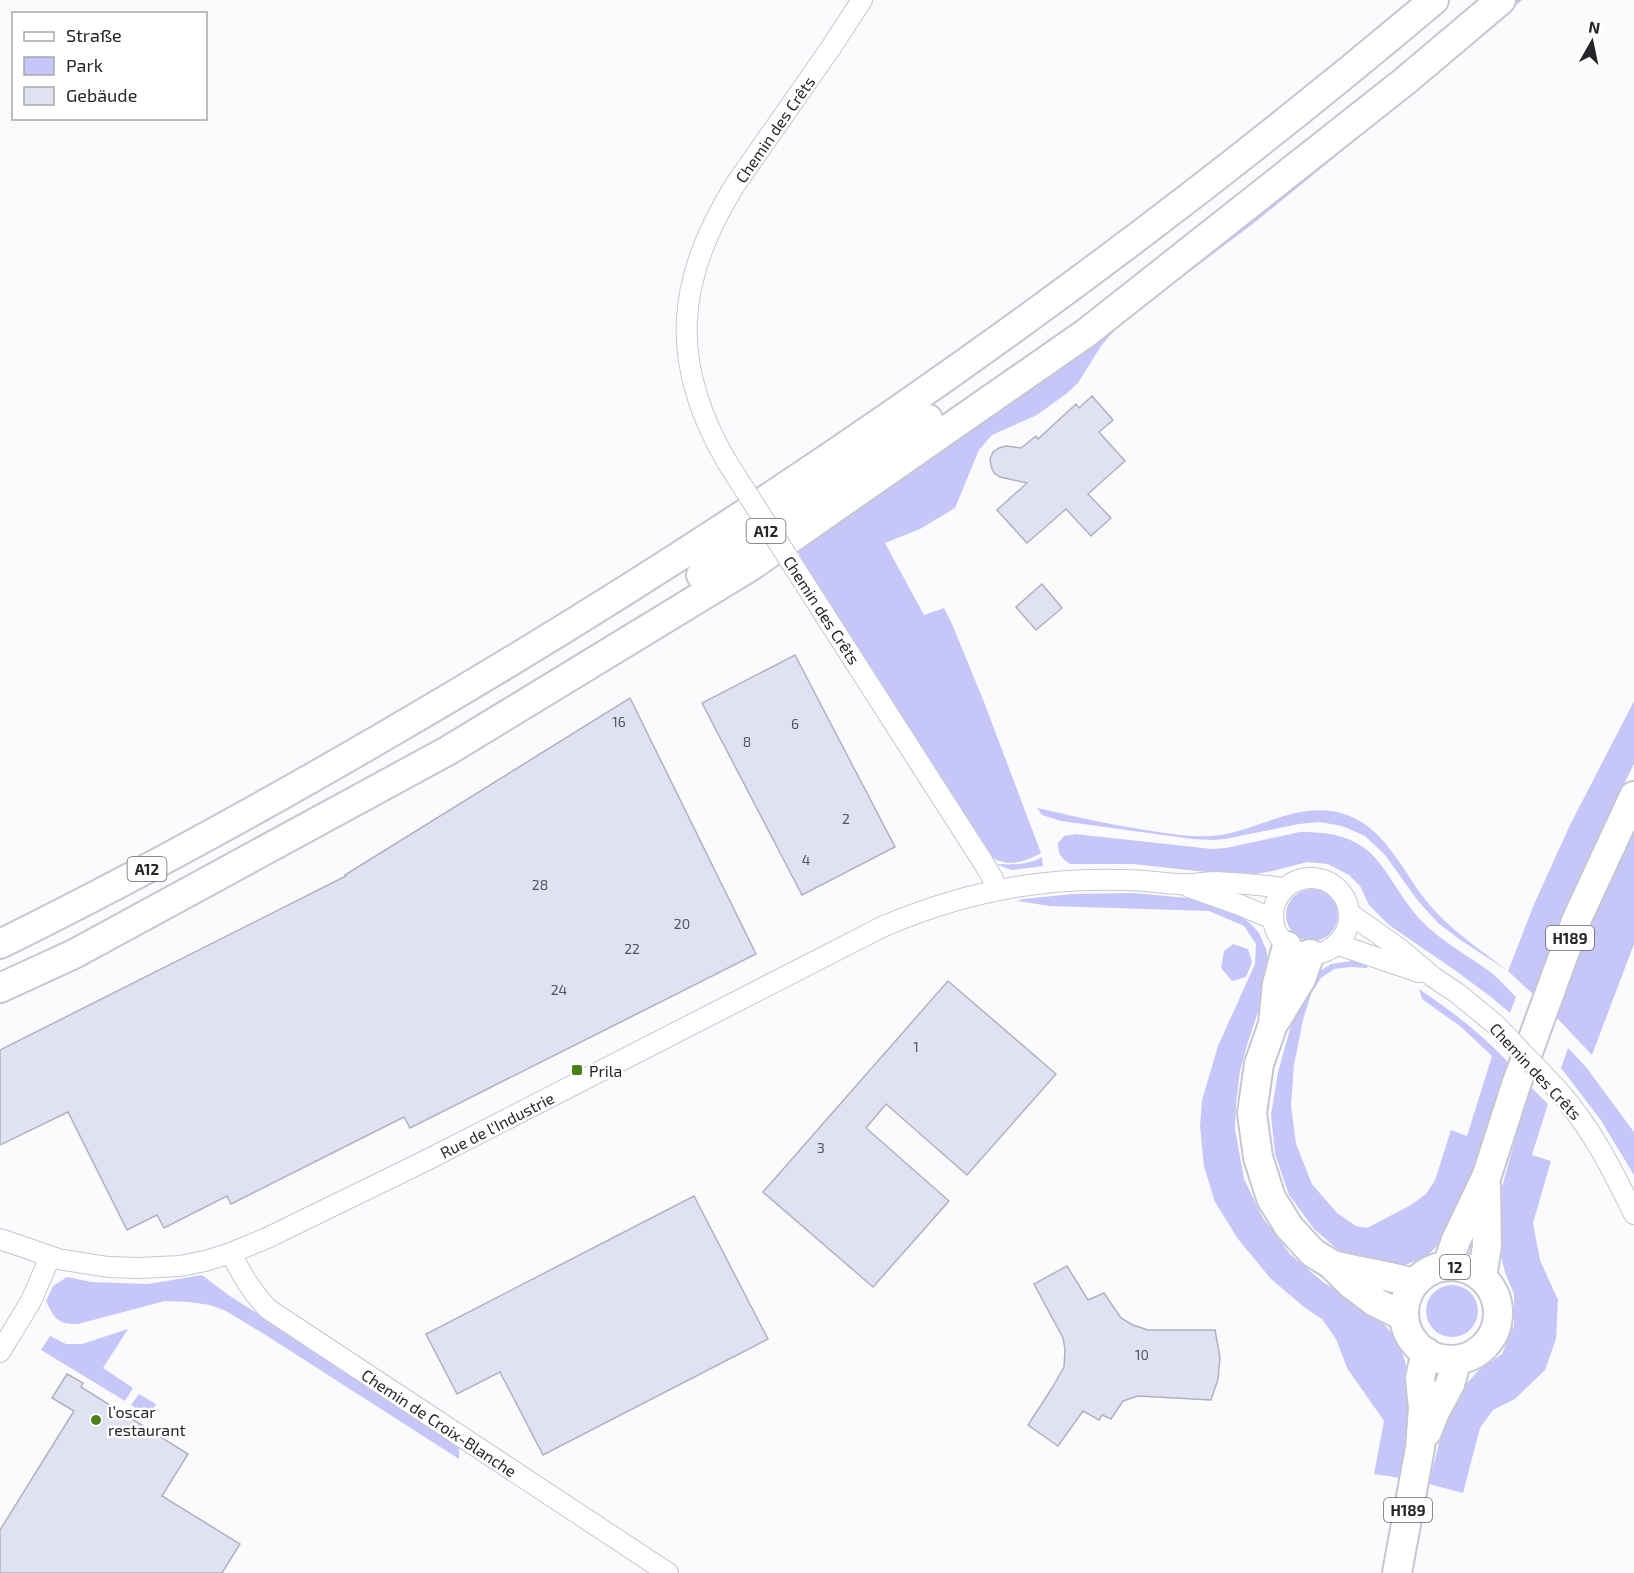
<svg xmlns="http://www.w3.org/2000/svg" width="1634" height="1573" font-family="'Exo 2',sans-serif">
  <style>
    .green { fill: #c6c7f8 }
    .building { fill: #e1e1f4; stroke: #b1b1be; stroke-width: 1.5 }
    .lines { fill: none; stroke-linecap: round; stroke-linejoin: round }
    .minor-casing { stroke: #c6c6d3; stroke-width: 22 }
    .highway-casing { stroke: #c6c6d3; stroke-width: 32 }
    .minor { stroke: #fff; stroke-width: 20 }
    .highway { stroke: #fff; stroke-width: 28 }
    .minor-bridge-casing { stroke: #c6c6d3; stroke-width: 22; stroke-linecap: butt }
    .minor-bridge { stroke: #fff; stroke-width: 20 }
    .poi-dot { fill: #4a8119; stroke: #fff; stroke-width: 2 }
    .labels { text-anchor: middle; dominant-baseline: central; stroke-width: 5; stroke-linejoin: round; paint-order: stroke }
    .number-label { font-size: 14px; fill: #54545c }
    .shield { fill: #fff; stroke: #66666a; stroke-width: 1.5 }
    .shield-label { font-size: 15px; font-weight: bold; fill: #25252a }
    .street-label { font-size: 16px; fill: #25252a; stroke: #fff }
    .poi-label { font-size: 16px; fill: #25252a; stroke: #fff; text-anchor: start }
  </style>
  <rect width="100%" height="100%" fill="#fbfbfe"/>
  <path class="green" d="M 1508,0 L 1522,0 L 1363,134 L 1254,223 L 1120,324 L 1101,346 L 1078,383 L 1066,394 L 1037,415 L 992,435 L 979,450 L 955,508 L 920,529 L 885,543 L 924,615 L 944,608 L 952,624 L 984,702 L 1041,853 C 1023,863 1006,868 988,855 L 812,578 L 793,542 Z
    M 1634,701 L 1634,764 L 1605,822 L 1564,915 L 1535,996 L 1508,971 L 1462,941 L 1439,924 L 1418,901 L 1385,855 L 1365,836 L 1342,826 L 1320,822 L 1299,824 L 1225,839 L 1213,840 L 1192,839 L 1061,821 L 1042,815 L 1037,808 C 1077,817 1117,826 1158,832 C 1181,835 1203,839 1226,834 C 1268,825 1310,797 1354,818 C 1388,834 1405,875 1428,903 C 1450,930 1481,950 1508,971 L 1535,902 L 1570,825 Z
    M 1634,830 L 1634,944 L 1592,1055 L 1555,1016 L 1590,927 Z
    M 1300,832 C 1392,830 1380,889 1436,934 C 1454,949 1475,960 1493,974 C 1501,981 1508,989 1516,997 L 1510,1013 L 1491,997 L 1456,971 L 1389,925 L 1369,905 L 1360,886 L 1349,875 L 1328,864 L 1307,862 L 1277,870 L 1251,875 L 1233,875 L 1133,864 L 1070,864 C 1061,858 1058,854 1058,843 L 1064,836 L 1075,834 L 1212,849 L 1226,848 Z
    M 1042,857 L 1043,866 L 1011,870 L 996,864 C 1012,865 1028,865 1042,857 Z
    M1286 915a26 26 0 1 1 52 0a26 26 0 1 1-52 0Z
    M 1134,893 L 1198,899 L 1235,910 L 1237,915 L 1249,922 L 1259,933 L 1266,949 L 1270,969 L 1266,989 L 1248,1042 L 1240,1071 L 1236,1104 L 1235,1129 L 1244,1179 L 1263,1218 L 1290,1254 L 1323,1282 L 1374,1314 L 1391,1332 L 1402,1352 L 1410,1377 L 1412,1409 L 1400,1478 L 1374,1474 L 1384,1421 L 1347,1368 L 1336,1339 L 1322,1319 L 1304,1307 L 1271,1279 L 1238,1239 L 1215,1202 L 1204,1167 L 1200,1126 L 1202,1100 L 1218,1046 L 1255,964 L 1256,944 L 1244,926 L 1209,911 L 1050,906 L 1017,901 L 1023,899 L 1072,894 Z
    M 1233,944 L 1248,949 L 1252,962 L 1246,977 L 1232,981 L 1221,968 L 1224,951 Z
    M 1351,961 L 1368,962 L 1367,968 L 1351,967 L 1334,969 L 1321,978 L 1311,994 L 1303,1020 L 1294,1065 L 1291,1105 L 1296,1144 L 1312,1184 L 1337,1213 L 1356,1226 L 1367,1228 L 1411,1205 L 1426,1194 L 1435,1180 L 1451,1130 L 1467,1136 L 1492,1056 L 1461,1027 L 1422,999 L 1419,989 C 1452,1011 1483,1035 1511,1065 L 1462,1201 L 1447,1236 L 1427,1256 L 1403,1266 L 1344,1255 L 1314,1229 L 1289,1195 L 1275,1154 L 1271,1115 L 1278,1072 L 1292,1022 L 1303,992 L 1314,975 L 1331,964 Z
    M 1568,1048 L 1586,1067 L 1634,1132 L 1634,1175 L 1600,1119 L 1561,1068 Z
    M 1530,1086 L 1548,1104 L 1532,1155 L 1551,1161 L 1533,1223 L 1540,1260 L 1558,1300 L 1556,1339 L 1545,1370 L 1515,1399 L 1493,1410 L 1480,1428 L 1463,1493 L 1429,1484 L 1442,1431 L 1460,1391 L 1479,1370 L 1502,1354 L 1514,1325 L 1514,1294 L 1506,1275 L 1498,1246 L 1502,1187 Z
    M 202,1275 L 227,1294 L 459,1444 L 459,1459 L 264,1334 L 226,1311 L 210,1305 L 189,1302 L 165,1301 L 78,1324 C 58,1325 54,1318 46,1301 L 53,1286 L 67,1277 L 92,1282 L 148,1284 Z
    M1426 1311a26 26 0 1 1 52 0a26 26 0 1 1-52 0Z
    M 128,1329 L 103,1368 L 133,1388 L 125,1401 L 41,1350 L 50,1336 L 66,1344 L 82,1344 Z
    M 139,1394 L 156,1404 L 150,1417 L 131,1405 Z"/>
  <path class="building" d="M 1092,396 L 1113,420 L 1099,432 L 1125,461 L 1088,494 L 1111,518 L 1091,536 L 1066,509 L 1027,543 L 997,510 L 1027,483 L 1000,477 L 994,473 L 991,466 L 990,459 L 993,452 L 999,448 L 1006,446 L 1021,448 L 1036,436 L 1038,439 L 1076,404 L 1079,408 Z
    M 1042,584 L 1062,608 L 1036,630 L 1016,607 Z
    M 795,655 L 895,847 L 802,895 L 702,703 Z
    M 630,698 L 756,954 L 410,1128 L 404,1117 L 231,1204 L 227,1196 L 164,1228 L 157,1215 L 127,1230 L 68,1112 L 0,1145 L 0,1050 L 346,876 L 345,875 Z
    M 948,981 L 1056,1074 L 967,1175 L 886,1104 L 866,1128 L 949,1201 L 873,1287 L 763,1192 Z
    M 694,1196 L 768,1339 L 543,1455 L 500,1372 L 457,1394 L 426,1334 Z
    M 1067,1266 L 1088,1300 L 1104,1293 L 1121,1318 L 1133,1325 L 1148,1330 L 1215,1330 L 1220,1357 L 1218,1379 L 1211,1400 L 1138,1396 L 1123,1401 L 1111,1419 L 1102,1415 L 1099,1420 L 1083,1411 L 1058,1446 L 1028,1425 L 1052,1388 L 1064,1367 L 1065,1350 L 1063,1338 L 1034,1284 Z
    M 67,1374 L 83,1383 L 81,1387 L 188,1454 L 162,1496 L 240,1544 L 222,1573 L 0,1573 L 0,1530 L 74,1411 L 52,1398 Z"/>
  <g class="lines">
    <g class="minor-casing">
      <g id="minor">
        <path id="s1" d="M 727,462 C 669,363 675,281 735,185 L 830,49 L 862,0"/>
        <path d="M 803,581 L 983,862 L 993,879 L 996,890"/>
        <circle cx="1311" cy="916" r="38"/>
        <path d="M 1189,887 L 1240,905 L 1273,919"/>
        <path d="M 1349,913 L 1401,950 L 1433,977 L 1457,993 L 1496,1025"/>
        <path d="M 1336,944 L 1419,972"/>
        <path d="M 1556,1088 C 1590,1125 1612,1169 1634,1214"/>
        <path id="s2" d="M 0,1239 L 58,1259 L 108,1267 L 139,1268 L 180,1266 L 205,1261 L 231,1253 L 267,1238 L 427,1160 L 882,927 C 958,894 1041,877 1124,880 C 1143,880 1161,883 1179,884 C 1191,885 1204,882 1216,882 C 1239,883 1261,885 1284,888"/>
        <path id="s3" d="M 231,1253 C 242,1275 251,1291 268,1309 L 668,1573"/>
        <path d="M 0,1352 L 31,1301 L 50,1257"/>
      </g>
    </g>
    <g class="highway-casing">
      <path id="highway" d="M 701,575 L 928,419
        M 0,944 C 132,879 261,808 388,734 C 757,520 1108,275 1434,0
        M 1287,946 L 1277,984 L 1273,1024 L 1259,1064 L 1252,1113 L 1258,1157 L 1271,1198 L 1289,1227 L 1313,1253 L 1331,1264 L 1350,1283 L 1375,1302 L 1403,1316
        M 0,988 L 74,954 L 449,750 L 751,566 L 1086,333 L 1405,81 L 1501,0
        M 1276,1020 L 1301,979 L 1310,954
        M 1333,1265 C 1360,1272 1387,1275 1413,1283
        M1404 1313a47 47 0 1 1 94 0a47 47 0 1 1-94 0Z
        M 1447,1266 L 1456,1240 L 1487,1175 L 1516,1085 L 1576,921 L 1634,796
        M 1482,1277 L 1487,1246 L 1486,1186
        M 1427,1432 L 1435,1412 L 1450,1384 L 1457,1360
        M 1397,1573 L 1420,1448 L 1423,1408 L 1420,1378 L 1426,1352"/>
    </g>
    <use href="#minor" class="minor"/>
    <use href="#highway" class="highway"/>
    <g class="minor-bridge-casing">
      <path id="minor-bridge" d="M 727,462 L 803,581
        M 1496,1025 L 1556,1088"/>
    </g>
    <use href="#minor-bridge" class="minor-bridge"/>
  </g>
  <g class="poi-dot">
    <rect x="571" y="1064" width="12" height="12" rx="3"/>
    <circle cx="96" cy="1420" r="6"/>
  </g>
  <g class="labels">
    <g class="number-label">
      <text x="619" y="721">16</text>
      <text x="795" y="723">6</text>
      <text x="747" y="741">8</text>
      <text x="846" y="818">2</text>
      <text x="806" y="859">4</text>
      <text x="540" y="884">28</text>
      <text x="682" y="923">20</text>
      <text x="632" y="948">22</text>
      <text x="559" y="989">24</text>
      <text x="916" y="1046">1</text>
      <text x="821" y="1147">3</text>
      <text x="1142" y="1354">10</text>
    </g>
    <g class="shield">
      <rect x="746.5" y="519" width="39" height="24" rx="4.5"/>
      <rect x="127.5" y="857" width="39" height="24" rx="4.5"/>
      <rect x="1546" y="926" width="48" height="24" rx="4.5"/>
      <rect x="1440" y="1255" width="30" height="24" rx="4.5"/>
      <rect x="1384" y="1498" width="48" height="24" rx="4.5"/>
    </g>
    <g class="shield-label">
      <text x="766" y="531">A12</text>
      <text x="147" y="869">A12</text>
      <text x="1570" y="938">H189</text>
      <text x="1455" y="1267">12</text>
      <text x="1408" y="1510">H189</text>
    </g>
    <g class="street-label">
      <text stroke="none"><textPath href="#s1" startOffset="363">Chemin des Crêts</textPath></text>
      <text transform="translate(822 610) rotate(57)">Chemin des Crêts</text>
      <text transform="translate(1536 1071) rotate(47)">Chemin des Crêts</text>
      <text stroke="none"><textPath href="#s2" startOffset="532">Rue de l'Industrie</textPath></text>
      <text stroke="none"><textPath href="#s3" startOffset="273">Chemin de Croix-Blanche</textPath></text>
    </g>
    <g class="poi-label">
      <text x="589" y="1070">Prila</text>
      <text x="108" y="1411">l’oscar<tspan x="108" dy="18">restaurant</tspan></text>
    </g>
  </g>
  <rect x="12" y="12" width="195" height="108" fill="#ffffff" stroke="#a8a8aa" stroke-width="1.5"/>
  <rect x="24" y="32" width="30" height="9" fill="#ffffff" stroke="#a8a8aa" stroke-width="1.5"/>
  <text x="66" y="42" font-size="18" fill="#25252a">Straße</text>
  <rect x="24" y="57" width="30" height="18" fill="#c6c7f8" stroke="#a8a8aa" stroke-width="1.5"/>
  <text x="66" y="72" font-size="18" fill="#25252a">Park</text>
  <rect x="24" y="87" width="30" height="18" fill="#e1e1f4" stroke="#a8a8aa" stroke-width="1.5"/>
  <text x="66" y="102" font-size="18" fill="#25252a">Gebäude</text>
  <g transform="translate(1592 42) rotate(9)" stroke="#ffffff" stroke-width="4.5" paint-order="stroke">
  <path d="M0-4.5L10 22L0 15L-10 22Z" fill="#25252a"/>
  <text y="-9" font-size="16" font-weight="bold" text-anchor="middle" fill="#25252a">N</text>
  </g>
</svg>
